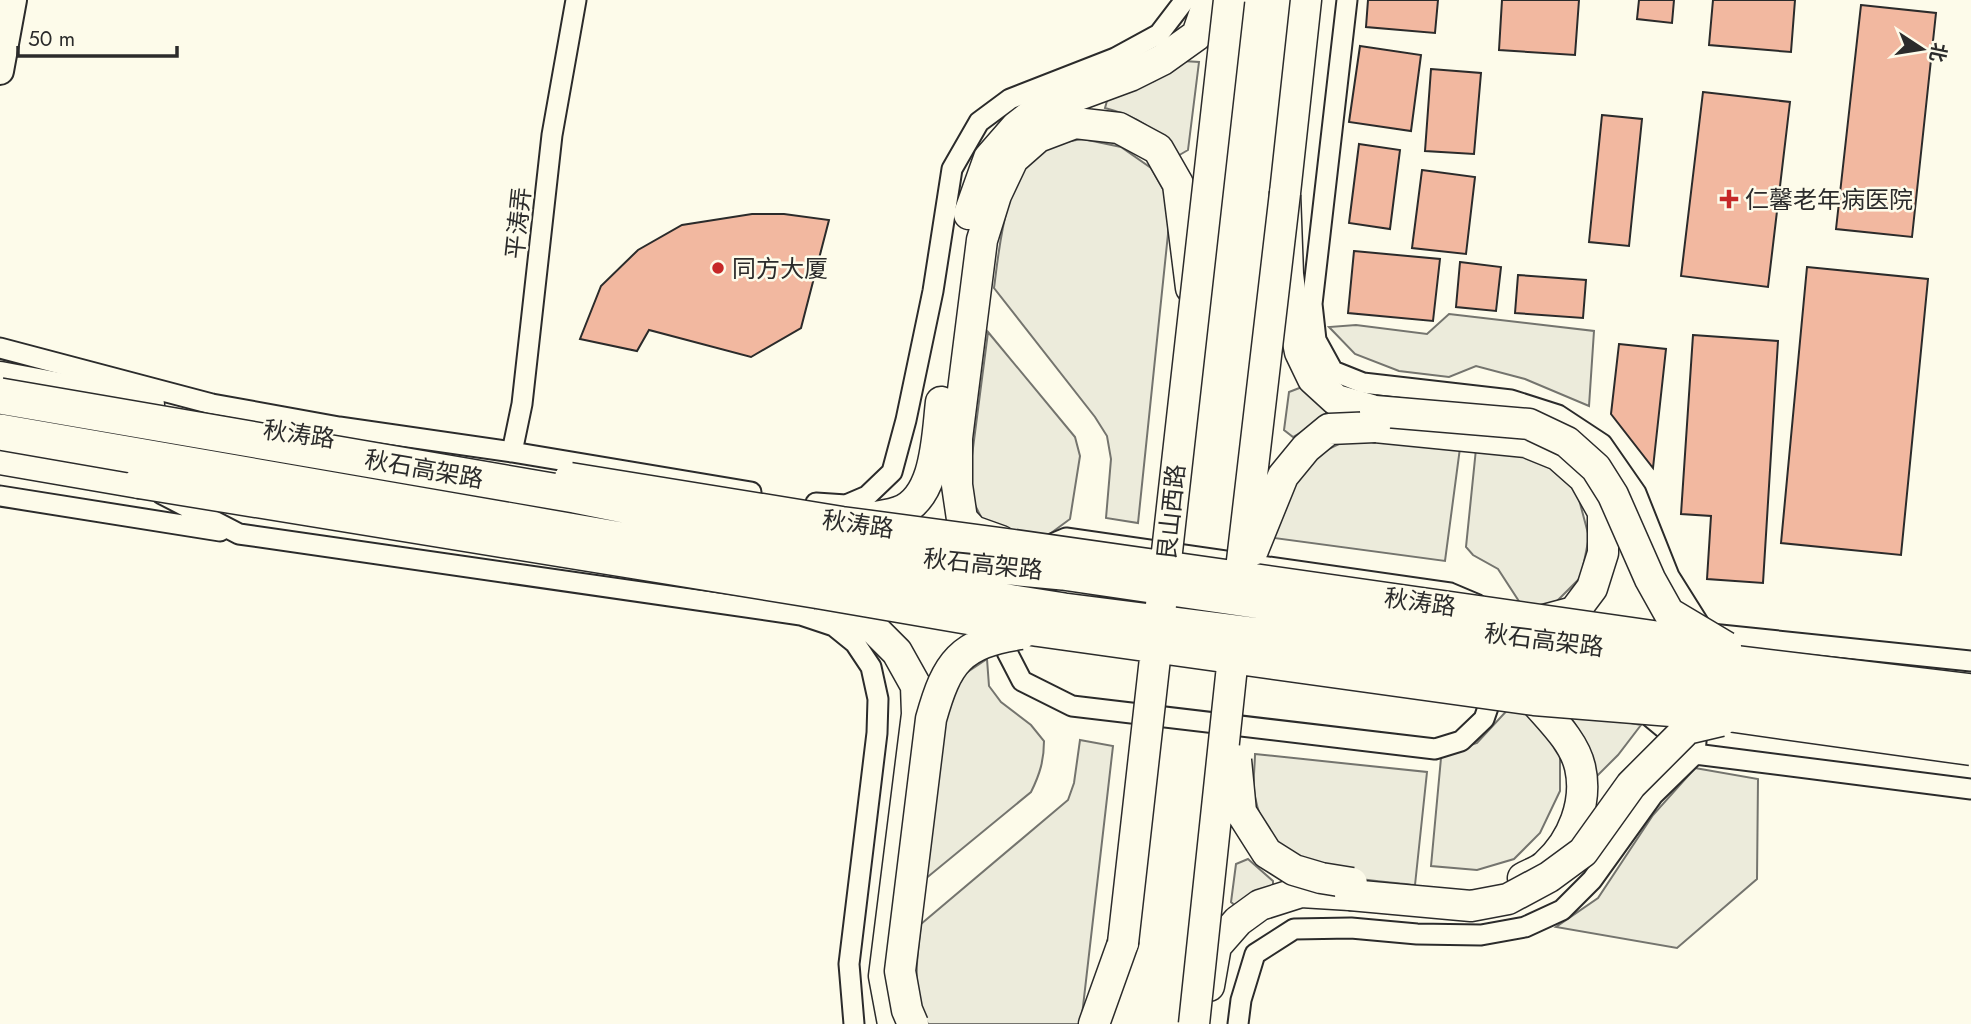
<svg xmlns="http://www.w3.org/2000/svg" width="1971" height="1024" font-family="Jost,'Noto Sans SC',sans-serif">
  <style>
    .green { fill: #ecebdb; stroke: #74746e; stroke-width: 2 }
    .building { fill: #f2b8a0; stroke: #2b2b2b; stroke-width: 2 }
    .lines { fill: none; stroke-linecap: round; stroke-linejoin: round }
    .street-casing { stroke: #2b2b2b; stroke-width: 23 }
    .secondary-casing { stroke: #2b2b2b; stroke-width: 30 }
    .primary-casing { stroke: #2b2b2b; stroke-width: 33 }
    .street { stroke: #fdfbea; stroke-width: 19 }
    .secondary { stroke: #fdfbea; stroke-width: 26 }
    .primary { stroke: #fdfbea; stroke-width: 30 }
    .primary-bridge-casing { stroke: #2b2b2b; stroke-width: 33; stroke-linecap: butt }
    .highway-bridge-casing { stroke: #2b2b2b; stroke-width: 38; stroke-linecap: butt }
    .primary-bridge { stroke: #fdfbea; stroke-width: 30 }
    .highway-bridge { stroke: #fdfbea; stroke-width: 35 }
    .poi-dot { fill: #c62828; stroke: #fdfbea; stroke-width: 2.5 }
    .labels { text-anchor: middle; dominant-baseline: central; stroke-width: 5; stroke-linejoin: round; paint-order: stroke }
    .poi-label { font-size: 24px; fill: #2b2b2b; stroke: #fdfbea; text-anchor: start }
    .street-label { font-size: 24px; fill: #2b2b2b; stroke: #fdfbea }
  </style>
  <rect width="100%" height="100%" fill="#fdfbea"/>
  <path class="green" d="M 1183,61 L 1199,62 L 1188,150 L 1176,157 C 1159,129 1136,116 1105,108 L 1108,97 L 1154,81 Z
    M 1083,139 L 1121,147 L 1151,168 L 1168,198 L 1168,234 L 1138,523 L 1106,518 L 1111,459 L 1107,436 L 1095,417 L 994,288 C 999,251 1005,172 1041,151 C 1055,143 1069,141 1083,139 Z
    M 1449,314 L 1594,331 L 1589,406 L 1525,379 L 1476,366 L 1449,377 L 1399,371 L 1355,354 L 1329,327 L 1356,325 L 1427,334 Z
    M 988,332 L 1075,437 L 1080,456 L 1070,519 L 1047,536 L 993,529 L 982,519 L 973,501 L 970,471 Z
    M 1302,387 L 1326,409 L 1326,418 L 1293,437 L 1284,430 L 1289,392 Z
    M 1383,439 L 1460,448 L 1445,561 L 1274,538 L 1283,498 L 1314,456 L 1345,441 Z
    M 1477,439 L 1523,444 L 1577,492 L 1589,537 L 1581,577 L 1555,603 L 1526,612 L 1498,569 L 1473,555 L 1466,547 Z
    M 987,659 L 989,686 L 1001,702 L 1031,725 L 1044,741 C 1044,760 1040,774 1031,792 L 924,880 L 939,738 L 960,677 Z
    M 1512,705 L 1528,712 L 1560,751 L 1560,791 L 1540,833 L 1514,859 L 1477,870 L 1431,866 L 1441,758 L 1450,752 L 1477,743 Z
    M 1566,710 L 1641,725 L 1618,755 L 1592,781 L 1585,740 Z
    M 1080,740 L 1113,746 L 1081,1024 L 928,1024 C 911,993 917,957 921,924 L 1068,800 L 1074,783 Z
    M 1255,754 L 1427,772 L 1415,885 C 1348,877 1271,879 1255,797 C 1252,783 1255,767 1255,754 Z
    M 1695,768 L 1758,779 L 1757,879 L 1677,948 L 1556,927 L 1598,898 L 1653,815 Z
    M 1248,859 L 1273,881 L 1273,890 L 1239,909 L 1231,902 L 1236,864 Z"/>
  <path class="building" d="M 1368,0 L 1438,0 L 1435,33 L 1366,27 Z
    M 1502,0 L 1579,0 L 1575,55 L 1499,50 Z
    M 1639,0 L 1674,0 L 1672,23 L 1637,19 Z
    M 1713,0 L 1795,0 L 1791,52 L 1709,45 Z
    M 1861,5 L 1936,13 L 1912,237 L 1836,229 Z
    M 1360,46 L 1421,55 L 1411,131 L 1349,122 Z
    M 1431,69 L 1481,73 L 1474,154 L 1425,151 Z
    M 1703,92 L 1790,102 L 1768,287 L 1681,276 Z
    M 1602,115 L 1642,119 L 1629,246 L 1589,242 Z
    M 1359,144 L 1400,150 L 1390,229 L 1349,223 Z
    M 1422,170 L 1475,177 L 1466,254 L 1412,248 Z
    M 752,214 L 784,214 L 829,220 L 801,328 L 751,357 L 649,330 L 637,351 L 580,339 L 601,286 L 638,250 L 682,225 Z
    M 1354,251 L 1440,259 L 1433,321 L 1348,313 Z
    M 1460,262 L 1501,267 L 1496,311 L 1456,307 Z
    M 1807,267 L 1928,279 L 1901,555 L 1781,543 Z
    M 1518,275 L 1586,280 L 1583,318 L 1515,313 Z
    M 1693,335 L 1778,341 L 1763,583 L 1707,579 L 1711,516 L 1681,514 Z
    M 1619,344 L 1666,349 L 1653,468 L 1611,414 Z"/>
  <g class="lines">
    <g class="street-casing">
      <path id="street" d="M 1347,0 L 1312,304 L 1316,340 L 1333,371 L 1363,383 L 1511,400 L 1558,415 L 1602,444 L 1636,493 L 1669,576 L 1701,627
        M 0,348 L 212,404 L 339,427 L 512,452 L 751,492
        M 512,452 L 522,404 L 552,135 L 576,0
        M 162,494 L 239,534 L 801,615 L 816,582
        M 0,496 L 220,531
        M 816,503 L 846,505 L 867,496 L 892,472 L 906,420 L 933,291 L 952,169 L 979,122 L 1010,99 L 1115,58 L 1159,34 L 1185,0
        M 1066,538 L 1450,593 L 1476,604 L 1499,621 L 1501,670 L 1484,719 L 1461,741 L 1435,749 L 1072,706 L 1022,681 L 1007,652 L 1008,608 L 1026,559 L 1040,549 Z
        M 801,615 L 834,626 L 855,643 L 871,667 L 878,699 L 877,733 L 849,964 L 854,1024
        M 1711,634 L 1971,661
        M 1642,710 L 1695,754 L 1971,789
        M 1238,1024 L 1241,1000 L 1255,954 L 1294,929 L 1351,928 L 1417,934 L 1481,935 L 1525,927 L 1562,910 L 1592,880 L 1653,795 L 1695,754 L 1698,716"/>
    </g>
    <g class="secondary-casing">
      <path id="secondary" d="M 0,71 L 13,0"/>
    </g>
    <g class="primary-casing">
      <path id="primary" d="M 1306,0 L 1285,193 L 1288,274 L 1294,322 L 1300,352 L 1313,379 L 1336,400 L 1375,411
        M 969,214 L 989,158 L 1016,127 L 1038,110 L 1130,76 L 1162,60 L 1197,35 L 1209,0
        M 0,377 L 149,405
        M 1375,427 L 1526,442 L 1558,455 L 1584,478 L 1603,512 L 1603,553 L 1592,588 L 1574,612 L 1544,620
        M 0,459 L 139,483
        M 850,521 C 865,518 883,517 898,512 C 937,499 937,435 941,402
        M 1001,541 L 973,531 L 962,519 L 957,485 L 957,438 L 982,240 L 996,195 L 1013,159 L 1038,137 L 1075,123 L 1119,128 L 1158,149 L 1178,184 L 1191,288
        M 817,593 L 875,630 L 897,652 L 916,686 L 917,714 L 884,976 L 893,1024
        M 1523,878 C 1530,874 1540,871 1546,865 C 1573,841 1588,802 1580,767 C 1574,741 1551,720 1534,700
        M 1209,986 L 1216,946 L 1238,921 L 1260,905 L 1301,892 L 1350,895
        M 1094,1024 L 1123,943"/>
    </g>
    <use href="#street" class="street"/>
    <use href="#secondary" class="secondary"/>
    <use href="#primary" class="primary"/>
    <g class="primary-bridge-casing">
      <path id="primary-bridge" d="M 1375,411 L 1529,424 L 1567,442 L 1596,468 L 1613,495 L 1650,579 L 1669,613 L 1726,647
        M 570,478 L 842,522 L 1007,544 L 1681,640
        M 139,483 L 817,593 L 1038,631 L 1534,700 L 1721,715 L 1971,750
        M 1253,550 L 1283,476 L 1306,448 L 1329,429 L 1375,427
        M 1238,595 L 1285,193
        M 1236,760 L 1241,812 L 1267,853 L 1294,870 L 1321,878 L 1352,883
        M 1350,895 L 1471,906 L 1508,899 L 1549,877 L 1583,852 L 1631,785 L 1687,729 L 1721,721
        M 1123,943 L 1229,0
        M 913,1024 L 907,1010 L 900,971 L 931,719 C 947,662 960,643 1021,634
        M 1194,1024 L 1235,638"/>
    </g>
    <g class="highway-bridge-casing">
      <path id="highway-bridge" d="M 0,396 L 575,495 L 689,518 L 935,560 L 1063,572 L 1460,630 L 1971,692
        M 0,432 L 684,551 L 1064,611 L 1971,727"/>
    </g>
    <use href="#primary-bridge" class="primary-bridge"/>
    <use href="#highway-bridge" class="highway-bridge"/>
  </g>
  <g class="poi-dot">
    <path d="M1725.5 188.5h7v7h7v7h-7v7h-7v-7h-7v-7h7z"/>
    <circle cx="718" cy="268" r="7"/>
  </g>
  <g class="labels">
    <g class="poi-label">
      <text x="1745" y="199">仁馨老年病医院</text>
      <text x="732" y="268">同方大厦</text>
    </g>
    <g class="street-label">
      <text transform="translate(518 223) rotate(-84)">平涛弄</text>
      <text transform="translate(299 434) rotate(8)">秋涛路</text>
      <text transform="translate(424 469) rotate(10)">秋石高架路</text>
      <text transform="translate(1171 512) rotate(-84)">艮山西路</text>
      <text transform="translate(858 524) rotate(8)">秋涛路</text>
      <text transform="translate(983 564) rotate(6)">秋石高架路</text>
      <text transform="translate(1420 602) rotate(8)">秋涛路</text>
      <text transform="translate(1544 640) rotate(7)">秋石高架路</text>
    </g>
  </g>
  <g transform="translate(1922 49) rotate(102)" stroke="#fdfbea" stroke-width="5" paint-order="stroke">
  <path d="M0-5L12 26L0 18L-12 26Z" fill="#2b2b2b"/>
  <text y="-10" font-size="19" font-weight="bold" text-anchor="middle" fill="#2b2b2b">北</text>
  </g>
  <path d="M18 46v10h159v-10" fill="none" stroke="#2b2b2b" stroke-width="3.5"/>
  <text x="28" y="46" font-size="21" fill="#2b2b2b" stroke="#fdfbea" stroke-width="5" paint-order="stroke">50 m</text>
</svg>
